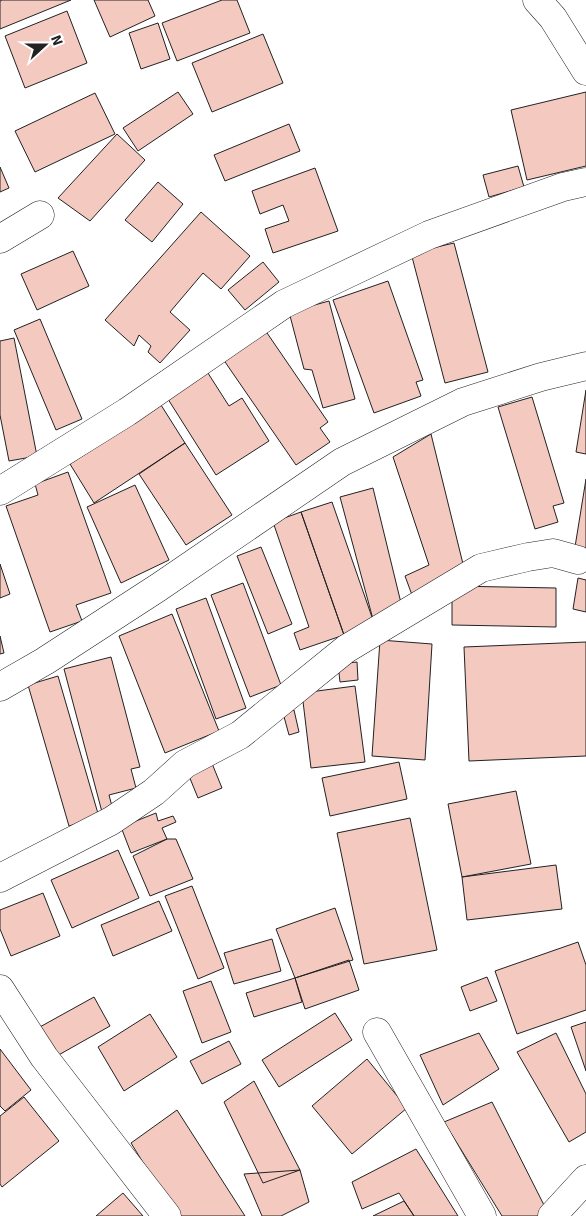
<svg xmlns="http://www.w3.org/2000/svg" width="586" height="1216" font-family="Signika,sans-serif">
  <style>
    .building { fill: #f3c9c0; stroke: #222 }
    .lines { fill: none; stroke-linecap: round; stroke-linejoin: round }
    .minor-casing { stroke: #222; stroke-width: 29 }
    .tertiary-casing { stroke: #222; stroke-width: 29 }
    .minor { stroke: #fff; stroke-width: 28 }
    .tertiary { stroke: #fff; stroke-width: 28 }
  </style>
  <rect width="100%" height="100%" fill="#fff"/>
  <path class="building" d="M 2,0 L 71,0 L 0,29 L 0,1 Z
    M 94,0 L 148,0 L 155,16 L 110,37 Z
    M 222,0 L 237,0 L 250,33 L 177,61 L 162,23 Z
    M 67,11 L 87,63 L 25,88 L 5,36 Z
    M 158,23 L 170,59 L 141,69 L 129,33 Z
    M 263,34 L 283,83 L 212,112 L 192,63 Z
    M 178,92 L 193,114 L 138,151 L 123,128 Z
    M 586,92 L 586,166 L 527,180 L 511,110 Z
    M 95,93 L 115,134 L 35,172 L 15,131 Z
    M 289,124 L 300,151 L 225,181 L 214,155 Z
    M 117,134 L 145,160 L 90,221 L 58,198 Z
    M 518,166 L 524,187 L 489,197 L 483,175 Z
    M 0,167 L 9,188 L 0,192 Z
    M 315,168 L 338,231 L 273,253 L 265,229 L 289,221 L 283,205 L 260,214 L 252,191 Z
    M 158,182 L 183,204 L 152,242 L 125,220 Z
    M 201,212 L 250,256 L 221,289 L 203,273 L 170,312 L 190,330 L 160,363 L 148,352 L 151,346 L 139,335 L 134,346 L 105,320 Z
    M 454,243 L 488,372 L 445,383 L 411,253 Z
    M 73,251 L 89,286 L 37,310 L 21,274 Z
    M 263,262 L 279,282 L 245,310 L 228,290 Z
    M 388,281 L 423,380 L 416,382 L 421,396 L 374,413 L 333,300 Z
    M 329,301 L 355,399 L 323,408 L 312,370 L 304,369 L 289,312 Z
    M 40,319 L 82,419 L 56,430 L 14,330 Z
    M 265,330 L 328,422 L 320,428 L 330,442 L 296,465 L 223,359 Z
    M 14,338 L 37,456 L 9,461 L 0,415 L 0,341 Z
    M 206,370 L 229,406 L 242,398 L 269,441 L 216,475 L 166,396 Z
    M 586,390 L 586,454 L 576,452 Z
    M 532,397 L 564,503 L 553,506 L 558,522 L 535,529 L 498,407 Z
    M 161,405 L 185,443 L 94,503 L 70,464 Z
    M 431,434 L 464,568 L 412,595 L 405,576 L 429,565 L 393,457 Z
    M 185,443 L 232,515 L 186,545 L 139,474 Z
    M 68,472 L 111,593 L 76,605 L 82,621 L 50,632 L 6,506 L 38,495 L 35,484 Z
    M 586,479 L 586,555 L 574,553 Z
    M 135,485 L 169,560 L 121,583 L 87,507 Z
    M 373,488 L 401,603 L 374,623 L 340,497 Z
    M 332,502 L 374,623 L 344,635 L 301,512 Z
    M 301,512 L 344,635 L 300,650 L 294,633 L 309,627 L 273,522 Z
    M 261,547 L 292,624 L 268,634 L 237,556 Z
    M 0,564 L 10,594 L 0,598 Z
    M 578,578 L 586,580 L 586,612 L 573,609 Z
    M 243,583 L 281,685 L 250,697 L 211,595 Z
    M 452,586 L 556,588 L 556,627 L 452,625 Z
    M 206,598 L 246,708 L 216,719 L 176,609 Z
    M 172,614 L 219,731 L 165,753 L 119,636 Z
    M 0,636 L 4,653 L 0,654 Z
    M 380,640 L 432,644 L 425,760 L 372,756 Z
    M 586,642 L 586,756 L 469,761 L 464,647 Z
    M 111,657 L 140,767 L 131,769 L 136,788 L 109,795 L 113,810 L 102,812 L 64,669 Z
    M 357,662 L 358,680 L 340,682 L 338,664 Z
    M 58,676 L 99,817 L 69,826 L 28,685 Z
    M 355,686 L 365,762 L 311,768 L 302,693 Z
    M 294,710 L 299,732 L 289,735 L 283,713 Z
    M 211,761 L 222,788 L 198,798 L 187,771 Z
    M 399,762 L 407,799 L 330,816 L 322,778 Z
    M 516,791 L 531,864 L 462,877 L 448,804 Z
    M 156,813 L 158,821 L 173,816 L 176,822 L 162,828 L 167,839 L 131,853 L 121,827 Z
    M 410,818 L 437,950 L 364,964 L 337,833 Z
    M 167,839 L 176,839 L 193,879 L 150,896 L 133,856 Z
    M 118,850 L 139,898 L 72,928 L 51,880 Z
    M 556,865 L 562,909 L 467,920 L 462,877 Z
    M 192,886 L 224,968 L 198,979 L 165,896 Z
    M 43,893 L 60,936 L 11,956 L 0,929 L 0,910 Z
    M 159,901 L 172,931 L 113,956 L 101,925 Z
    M 335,908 L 353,960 L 295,978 L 276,929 Z
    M 272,939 L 281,971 L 234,984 L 224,953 Z
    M 578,942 L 586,965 L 586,1010 L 517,1034 L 495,971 Z
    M 349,960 L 359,990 L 305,1009 L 295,978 Z
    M 487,977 L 497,1001 L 470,1011 L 461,987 Z
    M 295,978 L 302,1002 L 254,1017 L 246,993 Z
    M 211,981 L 231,1032 L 202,1043 L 183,991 Z
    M 94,997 L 110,1026 L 55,1057 L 38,1028 Z
    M 335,1013 L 352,1040 L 279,1087 L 262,1060 Z
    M 150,1014 L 177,1057 L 124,1091 L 98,1047 Z
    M 586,1022 L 586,1071 L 571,1027 Z
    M 479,1033 L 499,1069 L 443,1105 L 420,1055 Z
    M 556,1033 L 586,1094 L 586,1132 L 569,1142 L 517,1052 Z
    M 229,1041 L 241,1064 L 202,1084 L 190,1061 Z
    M 0,1049 L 31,1090 L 5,1111 L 0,1106 Z
    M 367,1059 L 407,1108 L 352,1154 L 312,1106 Z
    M 254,1081 L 300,1170 L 263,1183 L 224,1102 Z
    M 24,1097 L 59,1141 L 2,1187 L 0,1184 L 0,1116 Z
    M 492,1102 L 548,1213 L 544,1216 L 502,1216 L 444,1122 Z
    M 177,1110 L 245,1216 L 176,1216 L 131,1143 Z
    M 416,1149 L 458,1216 L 414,1216 L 399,1193 L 362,1209 L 352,1182 Z
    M 300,1170 L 309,1202 L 281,1216 L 262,1216 L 244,1174 Z
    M 123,1193 L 143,1216 L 96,1216 Z
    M 404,1201 L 414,1216 L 373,1216 Z"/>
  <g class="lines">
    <g class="minor-casing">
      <path id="minor" d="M 537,0 L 553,18 L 586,71
        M 0,239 L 40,215
        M 0,491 L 127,412 L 284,304 L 429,235 L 563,187 L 586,182
        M 0,687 L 45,661 L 159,587 L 342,462 L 463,402 L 541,377 L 586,366
        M 0,878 L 111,821 L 154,792 L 185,764 L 240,735 L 346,649 L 481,568 L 528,557 L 553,553 L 578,560
        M 0,989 L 44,1057 L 167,1216
        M 377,1032 L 482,1216"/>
    </g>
    <g class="tertiary-casing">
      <path id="tertiary" d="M 552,1216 L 586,1179"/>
    </g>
    <use href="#minor" class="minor"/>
    <use href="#tertiary" class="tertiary"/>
  </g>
  <g transform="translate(45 45) rotate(69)" stroke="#ffffff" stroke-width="4" paint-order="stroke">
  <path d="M0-4L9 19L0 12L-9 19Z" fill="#222222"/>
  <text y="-8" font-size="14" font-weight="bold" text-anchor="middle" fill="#222222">N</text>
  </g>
</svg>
